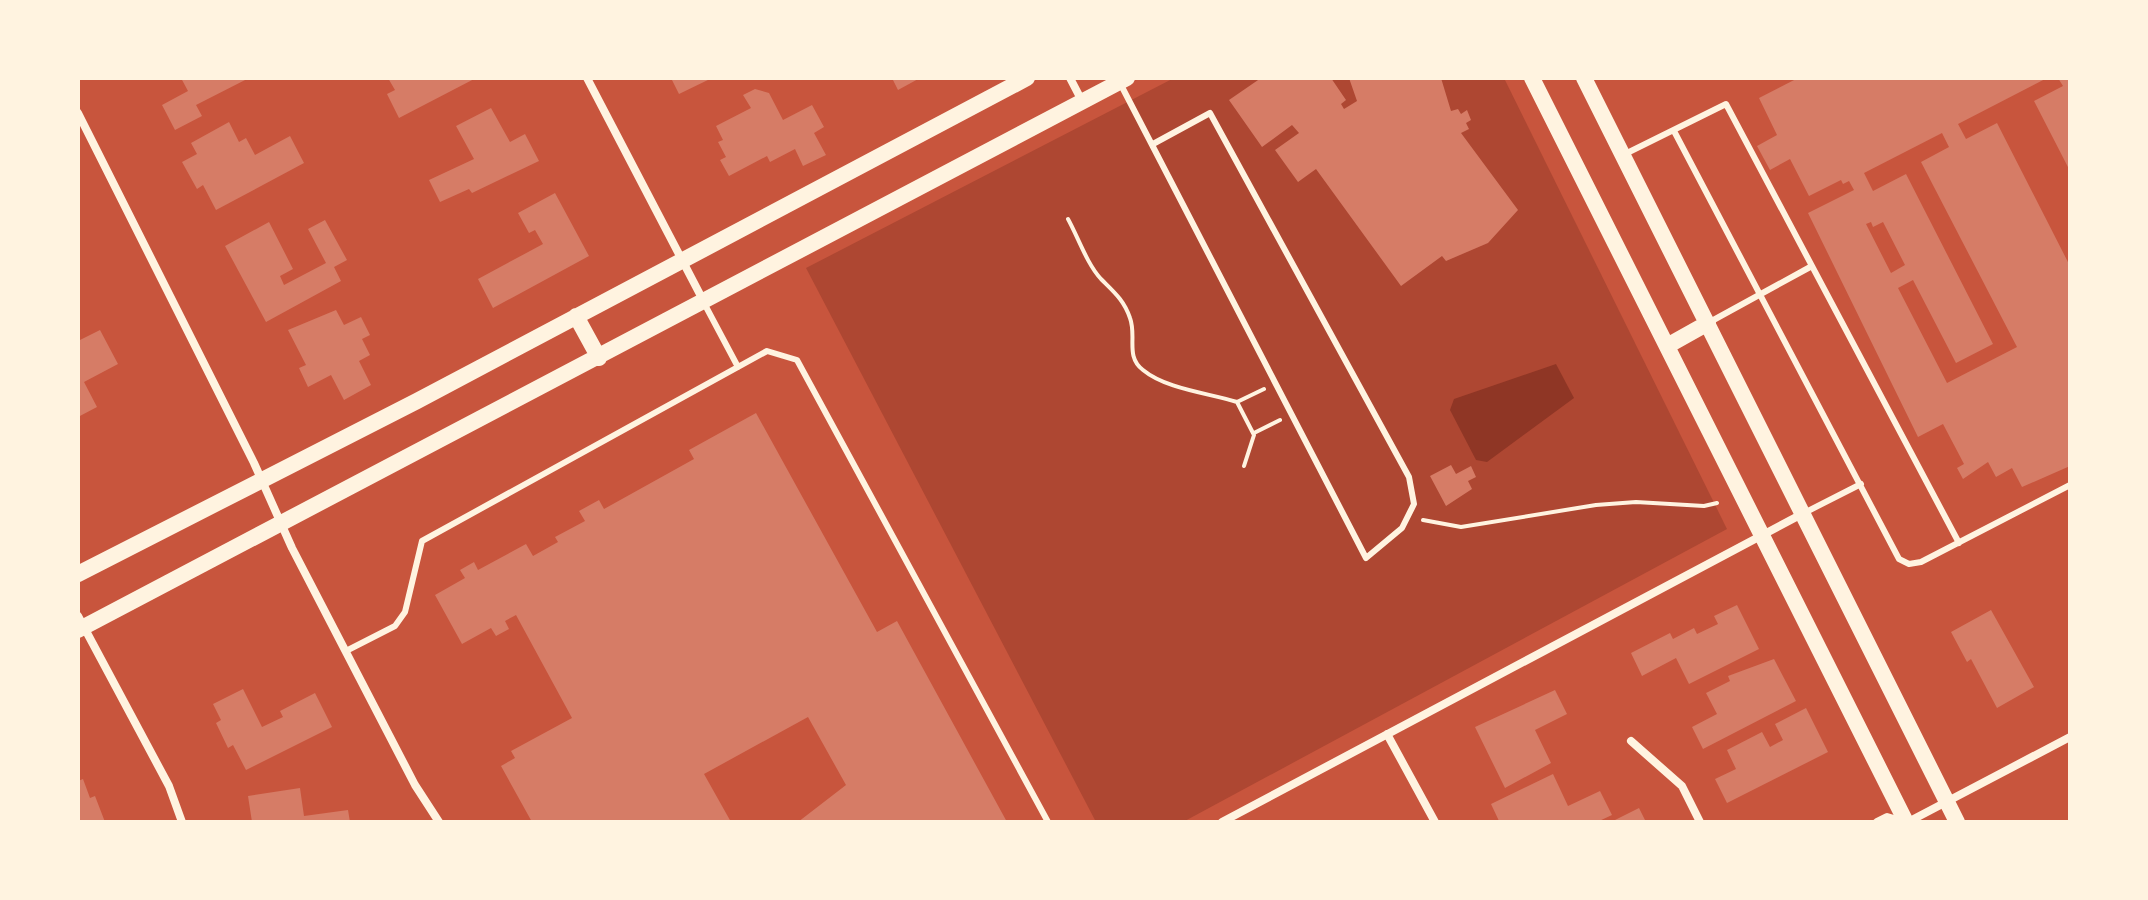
<svg xmlns="http://www.w3.org/2000/svg" width="2148" height="900" font-family="'Asap Condensed',sans-serif">
  <style>
    .green { fill: #ae4732 }
    .water { fill: #8f3625 }
    .building { fill: #d67c66; fill-rule: evenodd }
    .lines { fill: none; stroke-linecap: round; stroke-linejoin: round }
    .path { stroke: #fff3e0; stroke-width: 4 }
    .service { stroke: #fff3e0; stroke-width: 6 }
    .minor { stroke: #fff3e0; stroke-width: 8 }
    .secondary { stroke: #fff3e0; stroke-width: 16 }
  </style>
  <rect width="100%" height="100%" fill="#c8553d"/>
  <path class="green" d="M 1174,78 L 1504,78 L 1727,529 L 1183,822 L 1096,822 L 806,268 Z"/>
  <path class="water" d="M 1556,364 L 1574,398 L 1487,462 L 1476,460 L 1450,410 L 1454,399 Z"/>
  <path class="building" d="M 181,78 L 249,78 L 196,105 L 202,116 L 175,130 L 162,105 L 188,91 Z
    M 388,78 L 476,78 L 399,118 L 387,94 L 395,90 Z
    M 671,78 L 712,78 L 679,94 Z
    M 892,78 L 920,78 L 898,90 Z
    M 1261,78 L 1331,78 L 1346,100 L 1341,104 L 1344,109 L 1357,101 L 1349,78 L 1441,78 L 1451,111 L 1458,109 L 1461,114 L 1467,110 L 1471,120 L 1466,123 L 1469,129 L 1461,133 L 1518,210 L 1488,243 L 1446,261 L 1442,256 L 1401,286 L 1316,169 L 1298,182 L 1275,150 L 1299,133 L 1292,125 L 1262,147 L 1229,100 Z
    M 1798,78 L 2047,78 L 1958,124 L 1966,139 L 1997,123 L 2070,266 L 2070,466 L 2022,487 L 2012,468 L 1996,477 L 1988,462 L 1963,479 L 1957,468 L 1964,464 L 1943,424 L 1918,437 L 1808,213 L 1854,190 L 1849,181 L 1843,184 L 1841,180 L 1809,196 L 1790,159 L 1770,170 L 1757,146 L 1777,135 L 1759,98 ZM 1942,133 L 1949,147 L 1921,162 L 2017,347 L 1947,383 L 1898,288 L 1913,280 L 1956,363 L 1993,344 L 1906,174 L 1873,191 L 1864,173 ZM 1871,222 L 1873,227 L 1883,222 L 1905,265 L 1891,273 L 1866,224 Z
    M 2058,78 L 2070,78 L 2070,171 L 2034,101 L 2063,86 Z
    M 755,89 L 769,93 L 783,120 L 812,105 L 824,127 L 814,133 L 826,155 L 803,166 L 795,149 L 770,162 L 767,156 L 729,176 L 720,160 L 726,157 L 718,142 L 723,140 L 716,126 L 751,108 L 743,95 Z
    M 491,108 L 510,142 L 525,134 L 539,161 L 472,193 L 469,189 L 440,202 L 429,180 L 474,159 L 456,126 Z
    M 229,122 L 239,142 L 246,138 L 255,155 L 290,136 L 304,163 L 216,210 L 203,185 L 197,189 L 182,162 L 197,154 L 191,143 Z
    M 555,193 L 589,256 L 493,308 L 478,279 L 543,244 L 535,230 L 529,233 L 518,213 Z
    M 325,220 L 347,260 L 334,267 L 341,281 L 266,322 L 225,246 L 269,222 L 293,269 L 280,276 L 284,285 L 326,263 L 308,229 Z
    M 336,310 L 344,325 L 361,317 L 370,335 L 362,339 L 370,355 L 359,361 L 371,385 L 344,400 L 331,375 L 308,387 L 299,368 L 306,365 L 288,330 Z
    M 100,330 L 118,364 L 84,382 L 97,407 L 78,417 L 78,341 Z
    M 756,413 L 877,632 L 897,621 L 1007,822 L 798,822 L 846,785 L 808,717 L 704,774 L 731,822 L 532,822 L 501,766 L 515,758 L 511,751 L 572,718 L 516,615 L 505,621 L 509,629 L 496,636 L 491,628 L 462,644 L 435,595 L 465,578 L 460,570 L 474,562 L 478,570 L 526,544 L 533,556 L 558,542 L 555,537 L 585,521 L 579,511 L 599,500 L 604,509 L 694,459 L 689,450 Z
    M 1451,465 L 1456,474 L 1471,466 L 1476,477 L 1468,481 L 1472,489 L 1446,506 L 1430,476 Z
    M 1737,605 L 1759,649 L 1689,684 L 1676,658 L 1642,676 L 1631,653 L 1670,633 L 1673,639 L 1694,628 L 1697,634 L 1718,624 L 1714,616 Z
    M 1991,610 L 2034,687 L 1997,708 L 1971,659 L 1967,662 L 1951,632 Z
    M 1774,659 L 1796,701 L 1703,749 L 1692,727 L 1717,714 L 1706,693 L 1730,681 L 1728,676 Z
    M 243,689 L 262,727 L 283,717 L 280,711 L 315,693 L 332,727 L 246,770 L 233,745 L 228,748 L 216,723 L 221,720 L 213,704 Z
    M 1555,690 L 1567,714 L 1535,730 L 1551,763 L 1505,788 L 1475,727 Z
    M 1806,708 L 1828,752 L 1727,803 L 1715,779 L 1736,769 L 1727,750 L 1762,732 L 1770,747 L 1783,740 L 1775,724 Z
    M 1553,774 L 1568,806 L 1600,791 L 1612,815 L 1597,822 L 1499,821 L 1491,804 Z
    M 83,779 L 90,798 L 95,796 L 105,822 L 78,822 L 78,781 Z
    M 300,788 L 304,816 L 348,810 L 350,822 L 252,822 L 248,796 Z
    M 1639,808 L 1646,822 L 1611,822 Z"/>
  <g class="lines">
    <path class="path" d="M 1068,219 C 1078,237 1087,264 1101,279 C 1114,292 1124,300 1130,318 C 1137,337 1125,356 1143,370 C 1166,389 1208,393 1237,402 L 1254,435 L 1244,466
      M 1237,402 L 1264,389
      M 1254,433 L 1280,420
      M 1423,520 L 1461,527 L 1596,505 L 1636,502 L 1704,506 L 1717,503"/>
    <path class="service" d="M 1121,85 L 1366,558 L 1402,528 L 1414,504 L 1409,477 L 1210,113 L 1153,144
      M 1674,131 L 1899,559 L 1909,564 L 1921,562 L 2070,485
      M 1623,155 L 1726,104 L 1959,543
      M 704,303 L 738,367
      M 1708,323 L 1812,266
      M 1804,513 L 1861,484
      M 346,651 L 395,626 L 405,612 L 422,541 L 767,351 L 797,360 L 1048,822"/>
    <path class="minor" d="M 587,78 L 704,302
      M 1070,78 L 1082,101
      M 78,113 L 254,463 L 292,548 L 415,785 L 439,822
      M 78,616 L 169,786 L 182,822
      M 1387,734 L 1435,822
      M 1631,741 L 1682,786 L 1700,822
      M 1222,822 L 1802,514
      M 1877,822 L 1887,817 L 1904,822
      M 1908,822 L 2070,737"/>
    <path class="secondary" d="M 1532,78 L 1906,822
      M 1584,78 L 1957,822
      M 576,316 L 599,358
      M 1667,346 L 1708,323
      M 78,574 L 417,401 L 1027,78
      M 78,630 L 1127,78"/>
  </g>
  <rect width="2148" height="900" fill="none" stroke="#fff3e0" stroke-width="160"/>
</svg>
